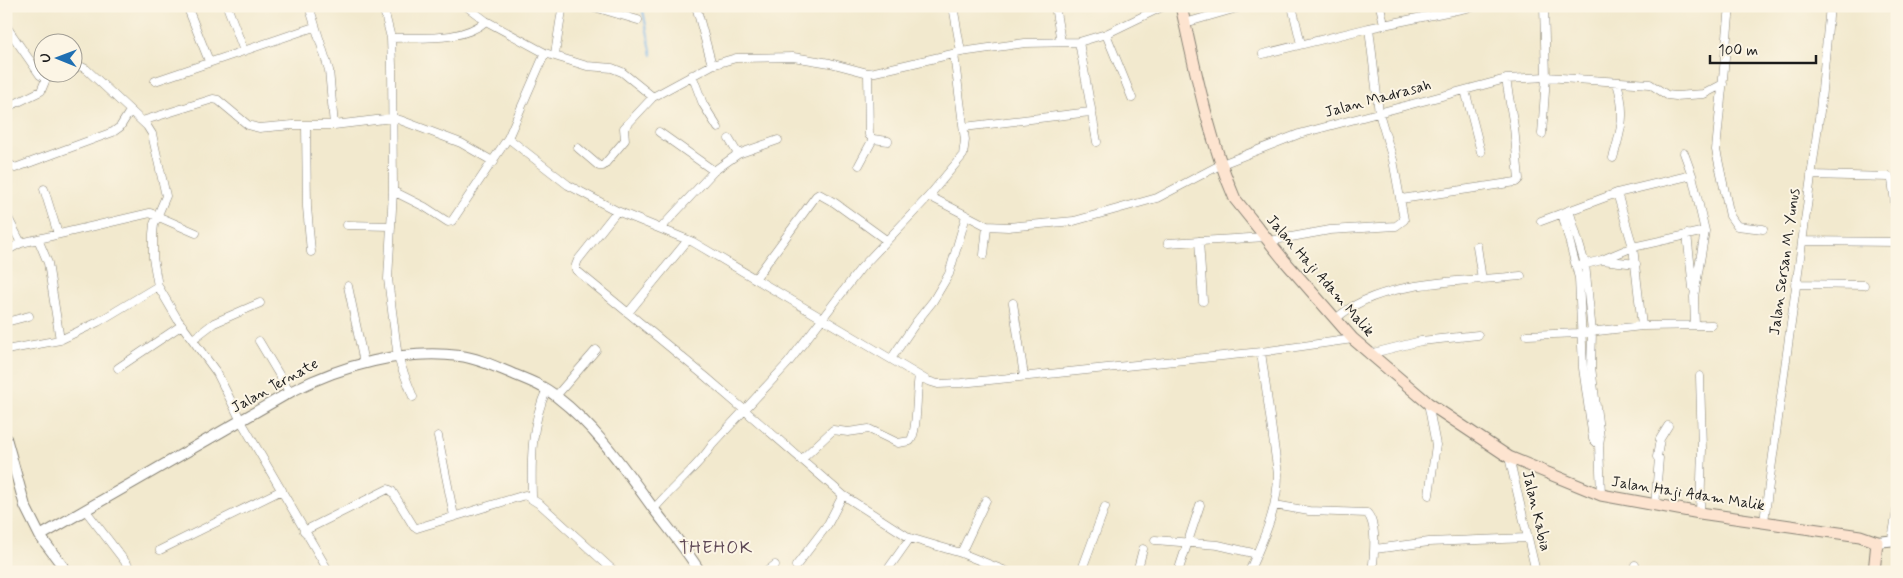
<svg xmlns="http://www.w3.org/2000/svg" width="1903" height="578" font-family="Mynerve,sans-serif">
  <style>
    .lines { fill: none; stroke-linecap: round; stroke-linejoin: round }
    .stream { stroke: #77b4e9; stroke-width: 2 }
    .minor-casing { stroke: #878275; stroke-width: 9 }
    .tertiary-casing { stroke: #878275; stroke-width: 12 }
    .secondary-casing { stroke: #878275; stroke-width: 13 }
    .minor { stroke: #fff; stroke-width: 8 }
    .tertiary { stroke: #fff; stroke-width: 10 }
    .secondary { stroke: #fde4d0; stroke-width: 11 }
    .labels { text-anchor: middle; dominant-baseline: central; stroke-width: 4; stroke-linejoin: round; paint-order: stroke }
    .street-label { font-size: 15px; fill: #1c1c1c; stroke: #fcf5e5 }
    .quarter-label { font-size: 18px; letter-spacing: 1px; fill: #604a57; stroke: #fcf5e5 }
  </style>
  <rect width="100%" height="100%" fill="#fcf5e5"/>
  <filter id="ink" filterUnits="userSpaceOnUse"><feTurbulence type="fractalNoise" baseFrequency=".02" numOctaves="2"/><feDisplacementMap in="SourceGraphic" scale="10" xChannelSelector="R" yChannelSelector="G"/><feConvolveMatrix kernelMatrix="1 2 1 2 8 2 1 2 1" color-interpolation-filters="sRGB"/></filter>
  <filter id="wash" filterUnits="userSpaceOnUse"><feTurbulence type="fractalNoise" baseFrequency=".0096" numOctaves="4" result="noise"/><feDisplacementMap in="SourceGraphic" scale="20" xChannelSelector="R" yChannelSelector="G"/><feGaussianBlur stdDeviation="1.12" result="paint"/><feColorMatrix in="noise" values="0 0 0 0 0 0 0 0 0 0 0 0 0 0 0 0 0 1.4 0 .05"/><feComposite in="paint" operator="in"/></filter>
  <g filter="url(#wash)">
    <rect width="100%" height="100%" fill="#f2e9ce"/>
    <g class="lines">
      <path class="stream" d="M 642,6 L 652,55"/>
    </g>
  </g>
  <g filter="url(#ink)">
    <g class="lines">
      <g class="minor-casing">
        <path id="minor" d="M 187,6 L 209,61
          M 227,6 L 244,51
          M 309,6 L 329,70 L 334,125
          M 383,6 L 391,38 L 392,66 L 393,191 L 388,279 L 398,358 L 413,397
          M 466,6 L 486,21 L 545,53 L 508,138 L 568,185 L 617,211 L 693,242 L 928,381 L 938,384 L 961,383 L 1261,352 L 1353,339
          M 591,6 L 638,20
          M 696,6 L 712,65
          M 953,6 L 961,52
          M 1055,6 L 1061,42
          M 1292,6 L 1301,44
          M 1380,6 L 1384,24
          M 1730,6 L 1716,150 L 1730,216 L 1737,226 L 1763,229
          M 1185,23 L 1244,6
          M 6,26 L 40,75 L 46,79 L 65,72
          M 1106,34 L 1132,98
          M 391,38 C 422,37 462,42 486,21
          M 1079,42 L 1097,142
          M 545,53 L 587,66 L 612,68 L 622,72 L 653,97
          M 555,54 L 562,10 L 567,6
          M 1263,54 L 1369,28
          M 72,69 L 80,66 L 86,69 L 147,126 L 152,134 L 166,196 L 154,224 L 153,234 L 153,258 L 158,286 L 178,320 L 217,373 L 241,421 L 329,572
          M 868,73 L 869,135 L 873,139 L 888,141
          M 692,75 L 703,104 L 718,128
          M 155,81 L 314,27
          M 1465,90 L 1481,152
          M 6,108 L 41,91 L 46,79
          M 142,121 L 213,99 L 218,100 L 248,125 L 259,128 L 293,125 L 334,125 L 393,118 L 400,120 L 461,143 L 494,162
          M 306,125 L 307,207 L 311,252
          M 964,127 L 1090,112
          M 659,132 L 714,171
          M 1542,134 L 1546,77 L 1544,6
          M 729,139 L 738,154
          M 578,148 L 599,166 L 603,166 L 625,140 L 624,128 L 653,97 L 712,65 L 736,58 L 793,57 L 830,63 L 868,73 L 875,72 L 961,52 L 1025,43 L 1079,42 L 1106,34 L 1164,6
          M 1684,153 L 1692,175 L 1705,231 L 1694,297 L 1695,325
          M 1613,158 C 1622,128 1626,112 1617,83
          M 6,162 L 15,168 L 113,132 L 120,127 L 130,111
          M 859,165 L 873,139
          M 1811,175 L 1889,177 L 1892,180 L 1897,218
          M 44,189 L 58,234
          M 393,191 L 425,207 L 448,222 L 452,221 L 508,138
          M 1617,193 L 1633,247 L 1642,326
          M 929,196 L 987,226 L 1008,227 L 1074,221 L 1157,198 L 1222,164 L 1299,134 L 1506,79 L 1546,77 L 1650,84 L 1667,95 L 1676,96 L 1704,94 L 1723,84
          M 1401,199 L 1516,182 L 1519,179 L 1514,127 L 1506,79
          M 1569,210 L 1585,264 L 1592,332 L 1591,367 L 1600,438 L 1599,445 L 1601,495
          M 617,211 L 578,260 L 576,265 L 576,270 L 706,377 L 843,495 L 910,538 L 961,553 L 1008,572
          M 1562,213 L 1579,278 L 1583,368 L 1593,439 L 1599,445
          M 6,214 L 21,243
          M 1541,221 L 1617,193 L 1692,175
          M 347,225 L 390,226
          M 661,228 L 714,171 L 738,154 L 778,140
          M 1687,234 L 1693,288
          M 38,239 L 48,263 L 60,340
          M 1199,241 L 1203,301
          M 1269,241 L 1330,230 L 1396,226 L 1404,220 L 1393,160 L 1379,113 L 1369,28 L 1476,6
          M 1802,241 L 1897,242
          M 1168,243 L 1266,237
          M 1477,246 L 1482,280
          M 6,251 L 21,243 L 150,213 L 196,233
          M 984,255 L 987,226
          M 1602,260 L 1636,264
          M 1582,265 L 1602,260 L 1633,247 L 1705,231
          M 755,279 L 816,196 L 819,194 L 835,203 L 886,240
          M 1795,284 L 1864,285
          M 348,286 L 364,363
          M 1013,303 L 1024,376
          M 628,313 L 688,240
          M 1336,319 C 1378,279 1465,282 1521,276
          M 6,322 L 29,316
          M 1527,335 L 1580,333 L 1642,326 L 1712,325
          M 193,339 L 214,323 L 260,303
          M 259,341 L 290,393
          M 6,350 L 60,340 L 98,322 L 158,286
          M 1369,354 L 1421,341 L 1478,335
          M 891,359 L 917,321 L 933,301 L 949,274 L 966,216
          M 118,368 L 182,325
          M 1700,376 L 1702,449 L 1700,513
          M 556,396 L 596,350
          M 1428,403 L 1436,445 L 1429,495
          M 438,436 L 454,516
          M 1509,457 L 1536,572
          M 801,460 L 833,430 L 848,432 L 869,429 L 898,443 L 910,441 C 918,433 916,390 919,376
          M 532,497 C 531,460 531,423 547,389
          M 1275,505 L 1309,511 L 1367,513 C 1378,525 1374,557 1372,572
          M 1655,506 L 1659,458 L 1657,457 L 1660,439 L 1668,426
          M 654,509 C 671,488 699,466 712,445 L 788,363 L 861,268 L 929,196 L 963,155 L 965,140 L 954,54
          M 86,511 L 133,572
          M 1764,521 L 1820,111 L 1830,6
          M 304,531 L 388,489 L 392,491 L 414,527 L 417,528 L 525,495 L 541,505 L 615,572
          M 1892,539 L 1897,511
          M 1155,540 L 1218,545 L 1257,554
          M 1375,549 L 1429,542 L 1527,538
          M 160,550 L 282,490
          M 961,553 L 986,500
          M 1635,565 L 1635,572
          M 796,566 L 828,524 L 843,495
          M 766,572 L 775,565
          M 886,572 L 910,538
          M 1081,572 L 1105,507
          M 1137,572 L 1143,549
          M 1178,572 L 1200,505
          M 1249,572 C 1263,540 1278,509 1278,474 L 1261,352"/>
      </g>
      <g class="tertiary-casing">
        <path id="tertiary" d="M 6,438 L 25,506 L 40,536 L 67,572
          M 40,536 L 292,391 C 343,365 402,349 460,356 C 478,358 496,367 513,374 C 528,380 544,386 557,397 C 596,427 624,468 653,508 C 669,529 686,549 700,572
          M 1877,542 L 1897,540"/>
      </g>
      <g class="secondary-casing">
        <path id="secondary" d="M 1181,6 C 1195,69 1209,140 1235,199 L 1283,259 L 1353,339 L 1428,403 L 1509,457 L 1601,495 L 1700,513 L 1860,536 L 1877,542 L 1874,572"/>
      </g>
      <use href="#minor" class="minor"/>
      <use href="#tertiary" class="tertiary"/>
      <use href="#secondary" class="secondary"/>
    </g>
  </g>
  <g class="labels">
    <g class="street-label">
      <text transform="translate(1378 99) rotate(-15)">Jalan Madrasah</text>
      <text transform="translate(1785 262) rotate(-82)">Jalan Sersan M. Yunus</text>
      <text transform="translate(1320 276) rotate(49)">Jalan Haji Adam Malik</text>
      <text transform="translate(275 386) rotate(-29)">Jalan Ternate</text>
      <text transform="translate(1688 494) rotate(9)">Jalan Haji Adam Malik</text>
      <text transform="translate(1536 511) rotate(77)">Jalan Kabia</text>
    </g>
    <g class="quarter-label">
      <text x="716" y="548">THEHOK</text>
    </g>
  </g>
  <rect width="1903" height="578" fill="none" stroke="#fcf5e5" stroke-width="25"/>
  <g transform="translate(58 58) rotate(271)"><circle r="24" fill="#fcf5e5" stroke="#a29e95"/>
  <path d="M0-4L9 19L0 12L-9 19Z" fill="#1f6fb2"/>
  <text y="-8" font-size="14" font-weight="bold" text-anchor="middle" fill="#1c1c1c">U</text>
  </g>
  <path d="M1710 55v8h106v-8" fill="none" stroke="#1c1c1c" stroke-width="2.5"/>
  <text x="1718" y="55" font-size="15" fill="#1c1c1c" stroke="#fcf5e5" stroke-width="4" paint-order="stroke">100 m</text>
</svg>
